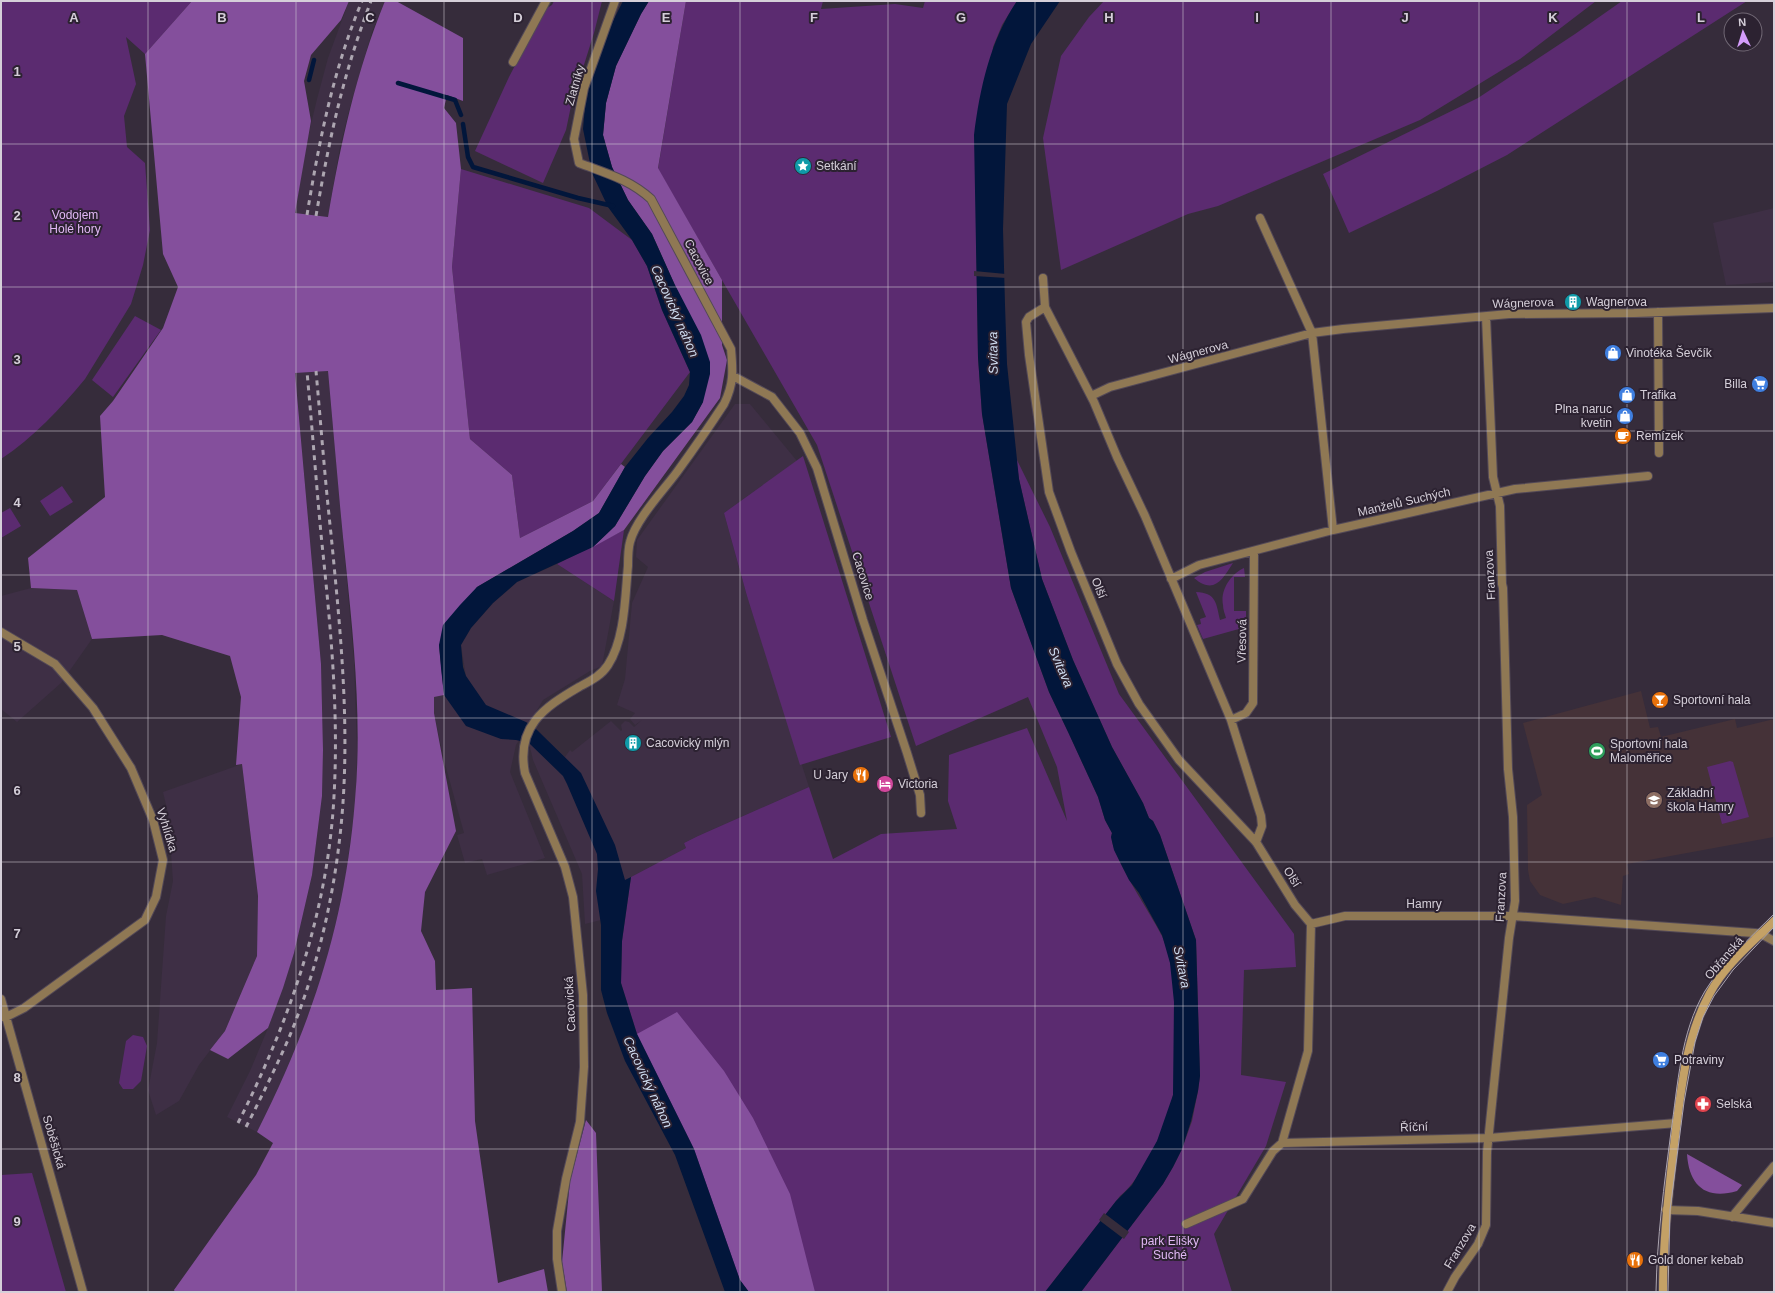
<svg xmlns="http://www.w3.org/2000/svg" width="1775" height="1293" font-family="Helvetica,sans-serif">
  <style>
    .built { fill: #3e2f45 }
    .education { fill: #453238 }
    .green { fill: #5b2b70 }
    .forest { fill: #844f9c }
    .water { fill: #02163b }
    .pier { fill: #362c3b }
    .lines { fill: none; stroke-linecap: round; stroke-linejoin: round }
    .stream { stroke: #02163b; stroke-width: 4.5 }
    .street-casing { stroke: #534957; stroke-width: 10 }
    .secondary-casing { stroke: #534957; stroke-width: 10 }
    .street { stroke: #8f7854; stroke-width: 8 }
    .secondary { stroke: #c4a166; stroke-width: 8 }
    .tram { stroke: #ada6b1; stroke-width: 1 }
    .rail { stroke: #ada6b1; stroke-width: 3; stroke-dasharray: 5 5; stroke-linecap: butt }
    .grid { fill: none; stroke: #d5cfd9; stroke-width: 1; stroke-opacity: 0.55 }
    .labels { text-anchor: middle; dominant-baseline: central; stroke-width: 4; stroke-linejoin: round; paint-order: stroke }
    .street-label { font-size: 12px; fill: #d5cfd9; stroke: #2c2231 }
    .poi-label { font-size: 12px; fill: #d5cfd9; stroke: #2c2231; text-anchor: start }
    .park-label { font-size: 12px; fill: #e1b8f5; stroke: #2c2231 }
    .water-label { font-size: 13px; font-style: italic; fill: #cedbef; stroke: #2c2231 }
    .grid-label { font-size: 13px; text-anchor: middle; font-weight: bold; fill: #d5cfd9; stroke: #2c2231; stroke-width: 4; stroke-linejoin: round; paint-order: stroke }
  </style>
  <rect width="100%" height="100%" fill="#362c3b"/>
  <path class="built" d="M 349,1 L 385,1 L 372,32 L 350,107 L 340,147 L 328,217 L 295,213 L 307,141 L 317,99 L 328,58 Z
    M 1774,208 L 1774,282 L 1726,285 L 1713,223 Z
    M 328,371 L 354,661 L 357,750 L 356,799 L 345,881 L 327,963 L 299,1041 L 281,1085 L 257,1132 L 227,1117 L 250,1071 L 268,1028 L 294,953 L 312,875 L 322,796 L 323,750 L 321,664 L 295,373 Z
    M 735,404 L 750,404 L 797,461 L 724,513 L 747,596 L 809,787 L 698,836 L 684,843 L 686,848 L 631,877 L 637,1034 L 614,1030 L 601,990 L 602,951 L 601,920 L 585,924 L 582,874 L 533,760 L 529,743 L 535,728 L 565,757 L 570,750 L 572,752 L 611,721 L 621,731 L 622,730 L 621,725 L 625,721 L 629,722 L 634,727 L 642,720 L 635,725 L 630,719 L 635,713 L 617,705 L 625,679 L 632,603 L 648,567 L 636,557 L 637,540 Z
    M 557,564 L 614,601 L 602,666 L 590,671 L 543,700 L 516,745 L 510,772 L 545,858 L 487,875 L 482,859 L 465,863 L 457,835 L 464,833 L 444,760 L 434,713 L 434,696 L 444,695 L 466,676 L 461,645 L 471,628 L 493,603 L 517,582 Z
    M 31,588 L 77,590 L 92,639 L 61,683 L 17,722 L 1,709 L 1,596 Z
    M 242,764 L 258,896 L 257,956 L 225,1031 L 199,1065 L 179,1101 L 156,1115 L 148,1090 L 157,1043 L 166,916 L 173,881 L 168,813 L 163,792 Z"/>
  <path class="education" d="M 1641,691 L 1650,728 L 1658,727 L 1661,737 L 1735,719 L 1737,728 L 1774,719 L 1774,837 L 1627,864 L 1629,874 L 1623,876 L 1621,905 L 1595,897 L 1563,904 L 1540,895 L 1530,881 L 1528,870 L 1527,805 L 1542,795 L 1523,723 Z"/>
  <path class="green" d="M 1,1 L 192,1 L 145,54 L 126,37 L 136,84 L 124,116 L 127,147 L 145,163 L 150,230 L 143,265 L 131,304 L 85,379 C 61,408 33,438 1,459 Z
    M 554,1 L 602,1 L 594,33 L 571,106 L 566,130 L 543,183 L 475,151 L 509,77 L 544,10 L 552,5 Z
    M 686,1 L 823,1 L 821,9 L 895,4 L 923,8 L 925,1 L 1017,1 L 1002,25 L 993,47 L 976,216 L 978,357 L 982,414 L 1011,588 L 1049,692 L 1069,734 L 1098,797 L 1105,820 L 1112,833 C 1106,849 1153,916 1162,936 C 1177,970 1174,1010 1175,1047 C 1175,1063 1176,1080 1173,1095 C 1168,1124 1143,1178 1120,1196 L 1045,1292 L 749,1292 L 740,1280 L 637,1034 L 621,983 L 622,941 L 631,877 L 686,848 L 684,843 L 698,836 L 809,787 L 833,859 L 881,834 L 957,829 L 948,801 L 949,755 L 1027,728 L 1067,821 L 1057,767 L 1028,697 L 916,746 L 817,445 L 658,169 Z
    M 1104,1 L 1596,1 L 1520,59 L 1420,120 L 1218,206 L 1188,214 L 1061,270 L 1043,138 L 1061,56 L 1089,17 Z
    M 1622,1 L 1747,1 L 1507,155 L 1437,191 L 1349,233 L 1323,174 L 1478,98 L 1575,34 Z
    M 461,169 L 589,208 L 632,240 L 647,266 L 662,310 L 690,372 L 593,501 L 520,538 L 512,475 L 470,439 L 452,267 Z
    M 135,316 L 161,330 L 113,397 L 92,380 Z
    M 803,456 L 891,737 L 800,765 L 747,596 L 724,513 Z
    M 1016,458 L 1050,527 L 1119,694 L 1294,934 L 1296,967 L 1244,970 L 1241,1075 L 1286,1082 L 1266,1146 L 1214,1234 L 1232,1292 L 1081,1292 L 1163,1184 L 1173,1167 L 1182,1149 L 1192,1121 L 1198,1091 L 1200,1076 L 1196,940 L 1160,835 L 1153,821 L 1149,818 L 1143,803 L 1112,747 L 1073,660 L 1042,579 L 1019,479 Z
    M 62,486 L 73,502 L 50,516 L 40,501 Z
    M 10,508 L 21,526 L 1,538 L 1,513 Z
    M 624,530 L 614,601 L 557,564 Z
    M 1233,563 C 1222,580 1214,595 1194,578 L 1205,572 Z
    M 1244,568 L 1245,577 L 1234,577 L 1234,611 L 1246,611 L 1246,627 L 1203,639 L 1197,625 L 1201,624 L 1200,619 L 1206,617 L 1196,592 C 1216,593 1216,602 1220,620 L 1226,618 C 1225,614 1223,610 1223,605 C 1220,590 1231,574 1244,568 Z
    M 1730,761 L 1733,762 L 1749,817 L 1722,824 L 1707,767 Z
    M 133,1035 L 143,1037 L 147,1046 L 141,1081 L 133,1089 L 123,1089 L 119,1083 L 126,1041 Z
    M 32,1173 L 66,1292 L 1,1292 L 1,1175 Z"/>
  <path class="forest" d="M 192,1 L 349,1 L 341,20 L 311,55 L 304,81 L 311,121 L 295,213 L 328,217 C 341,142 356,72 385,1 L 396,1 L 463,38 L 463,101 L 447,95 L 444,108 L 456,123 L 461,169 L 452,267 L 470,439 L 512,475 L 520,538 L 593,501 L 621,464 L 625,467 L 599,513 L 573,531 L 477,587 L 439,645 L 444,695 L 434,697 L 434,713 L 456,831 L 425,892 L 421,931 L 435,961 L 436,990 L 472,988 L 475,1121 L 498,1283 L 544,1269 L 548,1292 L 175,1292 L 174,1290 L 256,1175 L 273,1143 L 257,1132 C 312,1023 345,923 355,800 C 362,723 354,643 346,566 C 339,501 334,436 328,371 L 295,373 L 321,664 L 323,750 L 322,796 L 312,875 L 294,953 L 283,988 L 268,1028 L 228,1059 L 210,1050 L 225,1031 L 257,956 L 258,896 L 242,764 L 236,765 L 241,697 L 230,656 L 162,635 L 92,639 L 77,590 L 31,588 L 28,558 L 105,497 L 100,416 L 113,401 L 163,328 L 178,287 L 163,254 L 145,54 Z
    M 649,1 L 686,1 L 658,168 L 722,280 L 722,345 L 727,360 L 720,398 L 624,530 L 593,547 L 615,526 L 645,476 L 663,451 L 692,422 L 703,402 L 674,283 L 652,234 L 628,200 L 612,167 L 603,135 L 606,103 L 616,66 L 641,14 Z
    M 677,1012 L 724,1071 L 753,1118 L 790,1194 L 815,1292 L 749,1292 L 740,1280 L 694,1149 L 637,1034 Z
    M 586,1120 L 596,1133 L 602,1292 L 567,1292 L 562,1262 L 570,1181 Z
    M 1687,1154 L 1742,1185 L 1737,1191 C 1706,1200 1689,1186 1687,1154 Z"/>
  <path class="water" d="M 623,1 L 649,1 L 641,14 L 616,66 L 606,103 L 603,135 L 612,167 L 628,200 L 652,234 L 674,283 L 701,335 L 710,362 L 710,374 L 703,402 L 692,422 L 663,451 L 645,476 L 615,526 L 593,547 L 517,582 L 493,603 L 471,628 L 461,645 L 463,667 L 466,676 L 486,705 L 526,722 L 535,728 L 581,773 L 615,845 L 625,880 L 631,877 L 622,941 L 621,983 L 637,1034 L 694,1149 L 740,1280 L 749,1292 L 725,1292 L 675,1155 L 625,1061 L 607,1013 L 601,990 L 601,925 L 596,891 L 598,869 L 597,854 L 567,784 L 563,776 L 529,743 L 516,740 L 501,739 L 466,726 L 444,695 L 441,668 L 439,645 L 443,625 L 460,605 L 477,587 L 573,531 L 599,513 L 625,467 L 648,438 L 672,412 L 684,396 L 689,385 L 690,372 L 662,310 L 647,266 L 632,240 L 608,207 L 592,173 L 583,129 L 586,95 L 611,25 Z
    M 1017,1 L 1060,1 L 1031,44 L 1007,104 L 1003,229 L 1005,305 L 1007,364 L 1019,479 L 1042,579 L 1073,660 L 1112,747 L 1143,803 L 1149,818 L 1153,821 L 1160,835 L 1196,940 L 1200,1076 L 1198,1091 L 1191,1121 L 1182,1149 L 1173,1167 L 1163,1184 L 1081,1292 L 1045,1292 L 1116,1201 L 1132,1185 L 1157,1141 L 1173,1095 L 1174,1002 L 1170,963 L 1162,935 L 1139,893 L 1129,880 L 1114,850 L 1111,837 L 1112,833 L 1105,820 L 1098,797 L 1069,734 L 1049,692 L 1011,588 L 982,414 L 978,357 L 974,135 C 980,88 990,41 1017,1 Z"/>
  <path class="pier" d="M 974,271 L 1006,274 L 1006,278 L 974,276 Z
    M 1104,1213 L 1129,1232 L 1124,1239 L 1099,1220 Z"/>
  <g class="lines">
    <path class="stream" d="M 309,80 L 314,60
      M 398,83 L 455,100 L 461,115
      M 463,124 L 468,157 L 473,167 L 578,198 L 613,206"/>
    <g class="street-casing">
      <path id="street" d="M 513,62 L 546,1
        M 1260,218 L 1312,333 L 1333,530
        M 1043,278 L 1045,307 L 1094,402 L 1117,457 L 1145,516 L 1231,720 L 1261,816 L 1262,826 L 1256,842
        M 1045,307 L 1029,317 L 1026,322 L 1029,355 L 1049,492 L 1071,552 L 1117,664 L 1139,704 L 1179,760 L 1256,842 L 1295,905 L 1311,924
        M 1658,312 L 1659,453
        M 733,376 L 772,397 L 800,433 L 817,468 L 863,620 L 907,753 L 920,795 L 921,813
        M 1091,396 L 1110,387 L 1312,333 L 1343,329 L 1509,314 L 1634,313 L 1774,308
        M 1171,579 L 1199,565 L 1333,530 L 1515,489 L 1648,476
        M 1,632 L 55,664 L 93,708 L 131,768 L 153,820 L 163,860 L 156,897 L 145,920 L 24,1008 L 6,1017 L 1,1017
        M 1231,720 L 1246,713 L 1253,703 L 1254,551
        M 1311,924 L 1345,916 L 1513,916 L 1755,933 L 1761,934 L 1774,941
        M 1,999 L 83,1292
        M 1282,1143 L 1308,1051 L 1311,924
        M 1666,1210 L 1698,1211 L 1774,1223
        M 1732,1217 L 1774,1166
        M 1186,1224 L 1243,1199 L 1273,1151 L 1282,1143 L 1489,1138 L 1677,1123
        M 562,1292 L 557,1259 L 557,1231 L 566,1179 L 580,1122 L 584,1067 L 583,995 L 573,897 L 565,867 L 525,773 C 516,727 543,708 579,687 C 590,681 601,676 608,665 C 625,639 625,597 628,566 C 628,558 628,549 630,542 C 636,519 663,491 677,472 C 693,450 709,427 724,404 C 734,384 733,371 731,349 L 651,199 C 629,179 605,173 579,163 L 574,139 L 584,88 L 615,1
        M 1447,1292 L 1455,1277 L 1478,1244 L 1486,1225 L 1487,1152 L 1509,938 L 1515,901 L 1513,817 L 1508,769 L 1503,588 L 1502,584 L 1500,506 L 1493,477 L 1486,317"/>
    </g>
    <g class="secondary-casing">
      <path id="secondary" d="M 1663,1292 C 1663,1240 1669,1189 1675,1137 C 1681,1089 1686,1037 1710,993 C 1725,965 1752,943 1774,921"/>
    </g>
    <use href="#street" class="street"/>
    <use href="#secondary" class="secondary"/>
    <path class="tram" d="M 1656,1292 C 1657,1238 1664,1185 1671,1132 C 1678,1085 1680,1033 1705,991 C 1723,962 1750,938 1774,914
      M 1668,1292 L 1670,1210 L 1684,1102 L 1695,1042 L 1703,1017 L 1714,996 L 1733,970 L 1774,927"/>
    <path class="rail" d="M 307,215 C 319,142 333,70 362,1
      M 316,216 C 329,140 343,74 371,1
      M 238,1123 C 290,1020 328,911 334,796 C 339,708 330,621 321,534 C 316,480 312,426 307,372
      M 246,1127 C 261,1098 275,1069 288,1040 C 314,978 331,911 339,844 C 352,741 341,637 331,534 C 325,480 321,426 316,371"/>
  </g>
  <path class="grid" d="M 148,1 L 148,1292M 296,1 L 296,1292M 444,1 L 444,1292M 592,1 L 592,1292M 740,1 L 740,1292M 888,1 L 888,1292M 1035,1 L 1035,1292M 1183,1 L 1183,1292M 1331,1 L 1331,1292M 1479,1 L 1479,1292M 1627,1 L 1627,1292M 1,144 L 1774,144M 1,287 L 1774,287M 1,431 L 1774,431M 1,575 L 1774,575M 1,718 L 1774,718M 1,862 L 1774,862M 1,1006 L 1774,1006M 1,1149 L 1774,1149"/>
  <defs>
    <g id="sight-disc" transform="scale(0.9)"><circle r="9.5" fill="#0f9aa8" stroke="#2c2231"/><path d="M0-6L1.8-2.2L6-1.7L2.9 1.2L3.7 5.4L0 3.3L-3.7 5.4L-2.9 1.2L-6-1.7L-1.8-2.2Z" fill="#fff"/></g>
    <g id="building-disc" transform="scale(0.9)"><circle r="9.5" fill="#0f9aa8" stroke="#2c2231"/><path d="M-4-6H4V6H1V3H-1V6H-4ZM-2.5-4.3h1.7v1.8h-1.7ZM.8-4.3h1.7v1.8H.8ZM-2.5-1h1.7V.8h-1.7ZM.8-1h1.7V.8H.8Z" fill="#fff"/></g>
    <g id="shop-disc" transform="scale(0.9)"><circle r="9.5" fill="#3f7fe0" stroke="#2c2231"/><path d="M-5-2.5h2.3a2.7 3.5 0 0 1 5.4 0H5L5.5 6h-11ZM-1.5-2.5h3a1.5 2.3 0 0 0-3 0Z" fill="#fff"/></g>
    <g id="supermarket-disc" transform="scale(0.9)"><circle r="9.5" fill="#3f7fe0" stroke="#2c2231"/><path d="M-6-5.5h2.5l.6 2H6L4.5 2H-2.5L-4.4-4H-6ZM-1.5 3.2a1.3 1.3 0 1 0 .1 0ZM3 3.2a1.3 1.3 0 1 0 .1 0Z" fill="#fff"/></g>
    <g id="cafe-disc" transform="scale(0.9)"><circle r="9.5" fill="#e8710a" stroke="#2c2231"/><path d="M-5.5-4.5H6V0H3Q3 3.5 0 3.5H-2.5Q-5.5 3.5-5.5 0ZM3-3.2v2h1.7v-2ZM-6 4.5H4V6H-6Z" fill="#fff"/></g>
    <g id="bar-disc" transform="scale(0.9)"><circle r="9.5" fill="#e8710a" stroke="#2c2231"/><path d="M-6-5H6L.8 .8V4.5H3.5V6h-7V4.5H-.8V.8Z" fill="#fff"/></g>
    <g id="stadium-disc" transform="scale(0.9)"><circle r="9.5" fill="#2e9e5b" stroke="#2c2231"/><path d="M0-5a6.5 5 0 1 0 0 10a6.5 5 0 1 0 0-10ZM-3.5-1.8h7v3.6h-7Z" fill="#fff"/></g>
    <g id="restaurant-disc" transform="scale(0.9)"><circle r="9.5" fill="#e8710a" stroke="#2c2231"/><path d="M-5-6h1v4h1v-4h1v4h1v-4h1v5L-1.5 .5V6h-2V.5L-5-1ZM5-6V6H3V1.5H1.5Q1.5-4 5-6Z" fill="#fff"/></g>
    <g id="hotel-disc" transform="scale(0.9)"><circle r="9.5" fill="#d1479c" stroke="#2c2231"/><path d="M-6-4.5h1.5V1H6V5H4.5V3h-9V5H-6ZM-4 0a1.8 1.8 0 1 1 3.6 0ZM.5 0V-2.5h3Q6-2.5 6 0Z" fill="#fff"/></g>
    <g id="school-disc" transform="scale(0.9)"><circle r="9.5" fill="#8d6e63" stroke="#2c2231"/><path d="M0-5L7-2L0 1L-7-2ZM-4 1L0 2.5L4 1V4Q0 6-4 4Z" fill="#fff"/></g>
    <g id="pharmacy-disc" transform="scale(0.9)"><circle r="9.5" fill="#e0444e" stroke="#2c2231"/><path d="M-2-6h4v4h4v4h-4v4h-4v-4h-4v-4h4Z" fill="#fff"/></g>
  </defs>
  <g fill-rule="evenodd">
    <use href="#sight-disc" x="803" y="166"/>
    <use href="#building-disc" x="1573" y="302"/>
    <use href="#shop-disc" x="1613" y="353"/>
    <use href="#supermarket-disc" x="1760" y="384"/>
    <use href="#shop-disc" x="1627" y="395"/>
    <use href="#shop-disc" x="1625" y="416"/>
    <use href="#cafe-disc" x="1623" y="436"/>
    <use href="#bar-disc" x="1660" y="700"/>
    <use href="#building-disc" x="633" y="743"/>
    <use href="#stadium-disc" x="1597" y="751"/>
    <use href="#restaurant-disc" x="861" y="775"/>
    <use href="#hotel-disc" x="885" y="784"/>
    <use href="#school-disc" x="1654" y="800"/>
    <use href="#supermarket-disc" x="1661" y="1060"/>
    <use href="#pharmacy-disc" x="1703" y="1104"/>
    <use href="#restaurant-disc" x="1635" y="1260"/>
  </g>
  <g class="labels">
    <g class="street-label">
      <text transform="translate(575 85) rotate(-74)">Zlatníky</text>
      <text transform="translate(699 262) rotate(62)">Cacovice</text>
      <text transform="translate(1523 303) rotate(-2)">Wágnerova</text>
      <text transform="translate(1198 352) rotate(-15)">Wágnerova</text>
      <text transform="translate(1404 502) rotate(-13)">Manželů Suchých</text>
      <text transform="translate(1490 575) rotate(-93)">Franzova</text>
      <text transform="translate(863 576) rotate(73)">Cacovice</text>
      <text transform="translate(1099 588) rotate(68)">Olší</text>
      <text transform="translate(1242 641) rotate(-89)">Vřesová</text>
      <text transform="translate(167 830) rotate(73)">Vyhlídka</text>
      <text transform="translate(1292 877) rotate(58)">Olší</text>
      <text transform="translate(1501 897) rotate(-87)">Franzova</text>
      <text x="1424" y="904">Hamry</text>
      <text transform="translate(1724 958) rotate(-49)">Obřanská</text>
      <text transform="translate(570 1004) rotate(-93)">Cacovická</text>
      <text transform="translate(1414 1127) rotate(-2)">Říční</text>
      <text transform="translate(54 1142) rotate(74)">Soběšická</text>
      <text transform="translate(1460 1246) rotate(-59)">Franzova</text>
    </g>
    <g class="poi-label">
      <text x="816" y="166">Setkání</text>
      <text x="1586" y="302">Wagnerova</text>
      <text x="1626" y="353">Vinotéka Ševčík</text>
      <text x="1747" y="384" text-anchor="end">Billa</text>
      <text x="1640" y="395">Trafika</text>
      <text x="1612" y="409" text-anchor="end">Plna naruc<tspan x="1612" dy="14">kvetin</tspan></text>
      <text x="1636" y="436">Remízek</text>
      <text x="1673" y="700">Sportovní hala</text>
      <text x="646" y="743">Cacovický mlýn</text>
      <text x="1610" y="744">Sportovní hala<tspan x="1610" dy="14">Maloměřice</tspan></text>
      <text x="848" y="775" text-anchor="end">U Jary</text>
      <text x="898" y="784">Victoria</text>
      <text x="1667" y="793">Základní<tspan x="1667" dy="14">škola Hamry</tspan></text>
      <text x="1674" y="1060">Potraviny</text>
      <text x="1716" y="1104">Selská</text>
      <text x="1648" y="1260">Gold doner kebab</text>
    </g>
    <g class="park-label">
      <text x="75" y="215">Vodojem<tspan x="75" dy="14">Holé hory</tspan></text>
      <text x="1170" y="1241">park Elišky<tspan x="1170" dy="14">Suché</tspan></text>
    </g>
    <g class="water-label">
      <text transform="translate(675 311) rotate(66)">Cacovický náhon</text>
      <text transform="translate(993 353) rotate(-91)">Svitava</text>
      <text transform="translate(1061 667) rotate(66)">Svitava</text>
      <text transform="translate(1182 967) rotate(79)">Svitava</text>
      <text transform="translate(648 1082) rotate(65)">Cacovický náhon</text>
    </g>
  </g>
  <g class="grid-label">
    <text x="74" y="22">A</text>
    <text x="222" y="22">B</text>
    <text x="370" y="22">C</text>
    <text x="518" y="22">D</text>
    <text x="666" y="22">E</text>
    <text x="814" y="22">F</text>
    <text x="961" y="22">G</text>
    <text x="1109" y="22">H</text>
    <text x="1257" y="22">I</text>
    <text x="1405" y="22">J</text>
    <text x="1553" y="22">K</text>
    <text x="1701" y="22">L</text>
    <text x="17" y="76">1</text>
    <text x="17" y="220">2</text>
    <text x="17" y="364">3</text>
    <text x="17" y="507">4</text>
    <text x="17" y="651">5</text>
    <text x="17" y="795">6</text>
    <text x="17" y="938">7</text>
    <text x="17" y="1082">8</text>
    <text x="17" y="1226">9</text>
  </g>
  <rect width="1775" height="1293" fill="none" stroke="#d5cfd9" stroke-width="4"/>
  <g transform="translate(1743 32) rotate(356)"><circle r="19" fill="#2c2231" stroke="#706774"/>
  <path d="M0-3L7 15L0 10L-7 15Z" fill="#d49cfb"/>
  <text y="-6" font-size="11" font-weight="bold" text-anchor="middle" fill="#d5cfd9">N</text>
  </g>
</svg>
